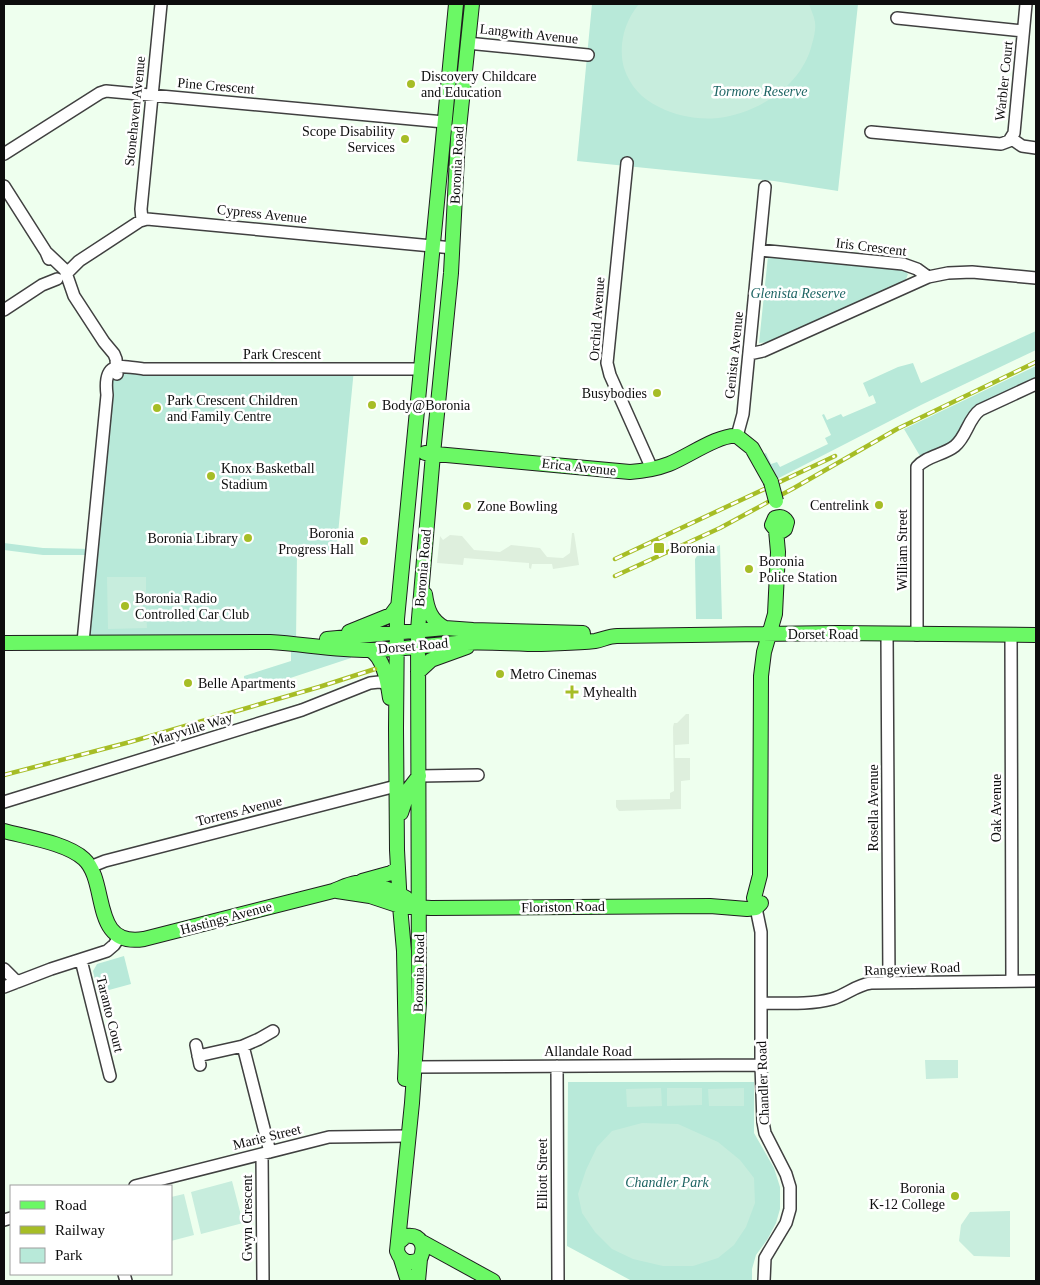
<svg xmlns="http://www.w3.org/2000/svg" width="1040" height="1285" font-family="Georgia,serif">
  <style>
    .green { fill: #b8e9d9 }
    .pitch { fill: #c7eddd }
    .plaza { fill: #deefdd }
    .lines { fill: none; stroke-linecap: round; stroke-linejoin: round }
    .minor-casing { stroke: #404040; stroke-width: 14 }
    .major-casing { stroke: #1e1e1e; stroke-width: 16 }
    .minor { stroke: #fff; stroke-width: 11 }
    .major { stroke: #6bf865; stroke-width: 14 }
    .rail-casing { stroke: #a6bd26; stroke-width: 4.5 }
    .rail { stroke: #fff; stroke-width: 2.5; stroke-dasharray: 8; stroke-linecap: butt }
    .major-bridge-casing { stroke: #1e1e1e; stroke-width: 16; stroke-linecap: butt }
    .major-bridge { stroke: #6bf865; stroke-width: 14 }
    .poi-dot { fill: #a6bd26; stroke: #fff; stroke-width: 2 }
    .labels { text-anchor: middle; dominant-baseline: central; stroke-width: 5; stroke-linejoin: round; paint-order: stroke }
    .street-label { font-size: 14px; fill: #0d0d0d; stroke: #fff }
    .poi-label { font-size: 14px; fill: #0d0d0d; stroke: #fff; text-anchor: start }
    .park-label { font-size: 14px; font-style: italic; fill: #1e6564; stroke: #fff }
  </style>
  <rect width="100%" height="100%" fill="#efe"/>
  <path class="green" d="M 592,4 L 858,4 L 838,191 L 774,181 L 577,161 Z
    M 768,256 L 902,268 L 908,274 L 905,282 L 772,342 L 759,343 Z
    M 1036,331 L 1036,350 L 921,405 L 775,480 L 763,454 L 766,453 L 771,464 L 777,462 L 780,467 L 828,444 L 825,438 L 831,435 L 822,415 L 824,414 L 827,420 L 841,414 L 843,417 L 876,403 L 873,395 L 869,397 L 863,383 L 898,367 L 913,363 L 921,383 Z
    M 1036,366 L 1036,379 L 960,430 L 949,445 L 922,457 L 920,456 L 904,429 Z
    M 354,369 L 337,544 L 328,552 L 297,553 L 296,643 L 351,650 L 351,658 L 263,687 L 260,678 L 244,685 L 244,676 L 291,661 L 291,643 L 83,642 L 91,555 L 43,555 L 4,550 L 4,543 L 43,548 L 92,549 L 108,383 L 114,371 Z
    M 720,545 L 722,619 L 696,619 L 695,559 L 697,556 Z
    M 124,956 L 131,984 L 98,993 L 93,971 L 97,964 Z
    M 568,1082 L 754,1082 L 754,1133 L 774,1168 L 780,1187 L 780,1209 L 776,1223 L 767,1240 L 756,1255 L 752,1269 L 752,1281 L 632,1281 L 567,1246 Z"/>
  <path class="pitch" d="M 639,4 L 809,4 C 811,10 814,16 815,22 C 816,30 814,37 812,44 C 802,86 758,113 718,118 C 697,120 677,116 659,107 C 642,99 630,86 624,68 C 618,46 624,22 639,4 Z
    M 107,577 L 146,577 L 146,601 L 143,601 L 143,610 L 146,611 L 147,628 L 108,629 Z
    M 925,1060 L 958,1060 L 958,1078 L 926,1079 Z
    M 661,1088 L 662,1106 L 627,1107 L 626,1089 Z
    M 667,1088 L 702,1088 L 702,1105 L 667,1106 Z
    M 744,1088 L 744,1106 L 709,1106 L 708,1089 Z
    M 642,1123 L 678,1124 L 718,1142 L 740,1160 L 754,1178 L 755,1203 L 746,1227 L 734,1245 L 718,1258 L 693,1266 L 663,1266 L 633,1259 L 612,1249 L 595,1232 L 582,1213 L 578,1194 L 586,1170 L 597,1147 L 612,1131 Z
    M 232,1181 L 243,1223 L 201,1234 L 191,1192 Z
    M 184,1194 L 194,1235 L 171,1241 L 171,1197 Z
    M 1010,1211 L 1010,1257 L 974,1256 L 959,1241 L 961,1225 L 970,1212 Z"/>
  <path class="plaza" d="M 572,533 L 574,533 L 579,565 L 553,569 L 552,564 L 532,564 L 531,569 L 529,568 L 529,563 L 464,558 L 463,565 L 437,563 L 440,536 L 443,540 L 450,535 L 462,536 L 474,550 L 500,552 L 511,545 L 540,548 L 547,557 L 563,558 L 570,553 Z
    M 686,714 L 689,714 L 689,744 L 675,745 L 675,758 L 690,758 L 690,780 L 681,781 L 681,809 L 619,811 L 616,807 L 616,800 L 670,799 L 670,793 L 674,791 L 673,727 L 674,723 L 677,723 Z"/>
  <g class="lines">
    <g class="minor-casing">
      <path id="minor" d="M 897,18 L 1023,31
        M 467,43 L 588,55
        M 871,132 L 1001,144 L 1009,141 L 1014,133 L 1026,4
        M 1012,139 L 1022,146 L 1036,148
        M 4,154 L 100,93 L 106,91 L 444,122
        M 627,163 L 607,363 L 610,375 L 652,469
        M 4,186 L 46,252 L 49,259
        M 142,220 L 141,209 L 161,4
        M 759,250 L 903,264 L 917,269 L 928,277 L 948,273 L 972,272 L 1036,278
        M 46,252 L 65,270 L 74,296 L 104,342 L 114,354 L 116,359 L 117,374
        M 66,274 L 79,261 L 140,221 L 147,219 L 453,248
        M 4,310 L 42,285 L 57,279
        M 749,354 L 763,351 L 928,277
        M 737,436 L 743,414 L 765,187
        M 887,634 L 889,982
        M 917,635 L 917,467 C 926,456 944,455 955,446 C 967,436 968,419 980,410 L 1036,384
        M 1011,635 L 1012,981
        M 83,642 L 107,395 C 103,362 117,365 144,369 L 421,369
        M 419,776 L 478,775
        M 4,802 L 302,710 L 370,683 L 379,682 L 388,684
        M 90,867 L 105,861 L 396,786
        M 756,908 L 761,932 L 761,1065 L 763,1122 L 765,1133 L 786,1174 L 790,1187 L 790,1209 L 786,1223 L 765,1258 L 764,1281
        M 81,960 L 110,1076
        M 4,969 L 17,982
        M 4,987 L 51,969 L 107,951 L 114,945 L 120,936
        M 762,1003 C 784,1003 810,1005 832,999 C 846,995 856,985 871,983 L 1036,981
        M 196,1045 L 200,1065
        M 243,1046 L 259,1039 L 273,1031
        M 198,1056 L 243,1046 L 270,1152
        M 557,1066 L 558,1281
        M 415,1067 L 761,1065
        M 262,1154 L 263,1281
        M 135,1186 L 329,1137 L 408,1136
        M 4,1220 L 11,1218
        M 124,1274 L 126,1281"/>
    </g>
    <g class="major-casing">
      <path id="major" d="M 425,453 L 630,472 C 644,471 656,469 669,464 C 687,457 719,434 737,436 L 752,448 L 771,482
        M 425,594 C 427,609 431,621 445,628
        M 349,632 L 391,615 L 397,607
        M 327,639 L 445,628 L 473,630 L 583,633
        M 4,643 L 270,642 C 303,644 336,650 369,650 C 399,650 428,645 457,643 C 485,641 513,644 541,644 C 559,643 577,643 595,641 C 602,640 609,636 617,636 L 837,633 L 1036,635
        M 370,650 C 384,657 388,684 390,698
        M 418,672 L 431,660 L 467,647
        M 401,813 L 409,789 L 419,776
        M 4,831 C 26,837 67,843 84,859 C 109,882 90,948 144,939 L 333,891 C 341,888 349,884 356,883 C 370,881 395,891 406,898
        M 362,881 L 391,873 L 398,868
        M 337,891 L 370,896 L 400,906 L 431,908 L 710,906 L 747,909 L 756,908 L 761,903
        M 754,898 L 760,875 L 761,676 L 764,652 L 775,614 L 778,552 L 776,530 L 772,525 L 775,518 C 780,516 784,517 787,522 L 785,529 L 782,531 L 776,530
        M 405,1079 L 406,1053 L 404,951 L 400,906 L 397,850 L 396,728 L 397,619 L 456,4
        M 422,1242 L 493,1281
        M 398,1243 L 406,1236 C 421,1234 426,1246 420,1259 C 410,1265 401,1262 397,1251 L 412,1103 L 419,1003 L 418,630 L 433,454 L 451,273 L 458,138 L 472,4
        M 401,1259 L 408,1281
        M 418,1281 L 420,1259"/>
    </g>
    <use href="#minor" class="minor"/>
    <use href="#major" class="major"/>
    <g class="rail-casing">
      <path id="rail" d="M 615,559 L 835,456
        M 615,576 L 720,528 L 794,488 L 897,429 L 1036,362
        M 4,775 L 130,742 L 319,687 L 375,669"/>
    </g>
    <use href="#rail" class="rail"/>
    <g class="major-bridge-casing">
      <path id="major-bridge" d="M 771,482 L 776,501"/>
    </g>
    <use href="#major-bridge" class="major-bridge"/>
  </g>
  <g class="poi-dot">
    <circle cx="411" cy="84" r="5"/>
    <circle cx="405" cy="139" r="5"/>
    <circle cx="657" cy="393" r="5"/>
    <circle cx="372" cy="405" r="5"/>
    <circle cx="157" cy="408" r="5"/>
    <circle cx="211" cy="476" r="5"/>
    <circle cx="879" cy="505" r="5"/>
    <circle cx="467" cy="506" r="5"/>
    <circle cx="248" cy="538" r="5"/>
    <circle cx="364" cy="541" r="5"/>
    <rect x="653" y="542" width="12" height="12" rx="2.5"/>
    <circle cx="749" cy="569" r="5"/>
    <circle cx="125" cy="606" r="5"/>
    <circle cx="500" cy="674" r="5"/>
    <circle cx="188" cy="683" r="5"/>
    <path d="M569.5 684.5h5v5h5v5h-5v5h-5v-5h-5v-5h5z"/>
    <circle cx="955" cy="1196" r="5"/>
  </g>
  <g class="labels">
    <g class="street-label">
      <text transform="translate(529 34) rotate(6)">Langwith Avenue</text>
      <text transform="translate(1004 81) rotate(-84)">Warbler Court</text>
      <text transform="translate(216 86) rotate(5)">Pine Crescent</text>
      <text transform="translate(135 111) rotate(-84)">Stonehaven Avenue</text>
      <text transform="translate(457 165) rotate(-87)">Boronia Road</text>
      <text transform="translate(262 214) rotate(6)">Cypress Avenue</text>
      <text transform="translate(871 247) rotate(7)">Iris Crescent</text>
      <text transform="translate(597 319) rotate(-86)">Orchid Avenue</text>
      <text x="282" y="354">Park Crescent</text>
      <text transform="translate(734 355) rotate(-84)">Genista Avenue</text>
      <text transform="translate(579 467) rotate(6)">Erica Avenue</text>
      <text transform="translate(902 550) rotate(-90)">William Street</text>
      <text transform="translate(423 568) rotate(-85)">Boronia Road</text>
      <text x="823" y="634">Dorset Road</text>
      <text transform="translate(413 646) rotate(-5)">Dorset Road</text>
      <text transform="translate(192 729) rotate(-17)">Maryville Way</text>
      <text transform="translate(873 808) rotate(-90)">Rosella Avenue</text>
      <text transform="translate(996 808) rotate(-90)">Oak Avenue</text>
      <text transform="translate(239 811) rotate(-14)">Torrens Avenue</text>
      <text transform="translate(563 907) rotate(-1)">Floriston Road</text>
      <text transform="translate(226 918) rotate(-15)">Hastings Avenue</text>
      <text transform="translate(912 969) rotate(-2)">Rangeview Road</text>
      <text transform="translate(419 973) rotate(-89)">Boronia Road</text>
      <text transform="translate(110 1014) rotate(76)">Taranto Court</text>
      <text x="588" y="1051">Allandale Road</text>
      <text transform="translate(763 1083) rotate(-92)">Chandler Road</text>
      <text transform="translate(267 1137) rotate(-14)">Marie Street</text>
      <text transform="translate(542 1174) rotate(-90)">Elliott Street</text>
      <text transform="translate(247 1218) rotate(-90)">Gwyn Crescent</text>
    </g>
    <g class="poi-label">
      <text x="421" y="76">Discovery Childcare<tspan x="421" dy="16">and Education</tspan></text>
      <text x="395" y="131" text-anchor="end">Scope Disability<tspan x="395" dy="16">Services</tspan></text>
      <text x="647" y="393" text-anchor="end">Busybodies</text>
      <text x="167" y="400">Park Crescent Children<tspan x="167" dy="16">and Family Centre</tspan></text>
      <text x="382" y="405">Body@Boronia</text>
      <text x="221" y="468">Knox Basketball<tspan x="221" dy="16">Stadium</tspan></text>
      <text x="869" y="505" text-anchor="end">Centrelink</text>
      <text x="477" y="506">Zone Bowling</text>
      <text x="354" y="533" text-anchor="end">Boronia<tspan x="354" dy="16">Progress Hall</tspan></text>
      <text x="238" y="538" text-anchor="end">Boronia Library</text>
      <text x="670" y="548">Boronia</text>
      <text x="759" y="561">Boronia<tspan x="759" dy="16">Police Station</tspan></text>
      <text x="135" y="598">Boronia Radio<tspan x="135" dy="16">Controlled Car Club</tspan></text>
      <text x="510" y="674">Metro Cinemas</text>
      <text x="198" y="683">Belle Apartments</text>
      <text x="583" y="692">Myhealth</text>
      <text x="945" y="1188" text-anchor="end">Boronia<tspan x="945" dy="16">K-12 College</tspan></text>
    </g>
    <g class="park-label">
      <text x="760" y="91">Tormore Reserve</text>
      <text x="798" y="293">Glenista Reserve</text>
      <text x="667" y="1182">Chandler Park</text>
    </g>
  </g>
  <rect width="1040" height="1285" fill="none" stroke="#0d0d0d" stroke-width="10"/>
  <rect x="10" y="1185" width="162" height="90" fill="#ffffff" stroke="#9e9e9e"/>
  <rect x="20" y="1201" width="25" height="8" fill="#6bf865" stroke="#9e9e9e"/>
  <text x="55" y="1210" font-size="15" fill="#0d0d0d">Road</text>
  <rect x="20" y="1226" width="25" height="8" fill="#a6bd26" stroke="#9e9e9e"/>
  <text x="55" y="1235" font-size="15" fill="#0d0d0d">Railway</text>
  <rect x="20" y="1248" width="25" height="15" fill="#b8e9d9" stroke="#9e9e9e"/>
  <text x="55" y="1260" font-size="15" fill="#0d0d0d">Park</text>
</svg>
